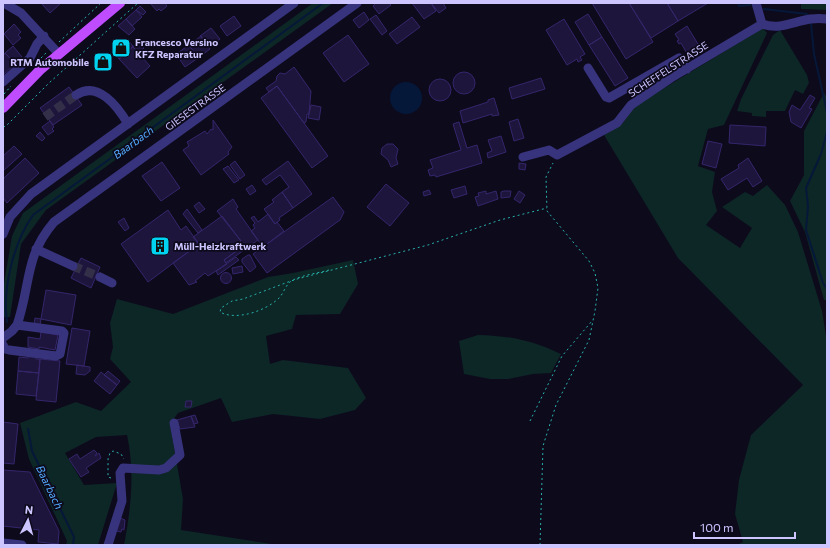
<svg xmlns="http://www.w3.org/2000/svg" width="830" height="548" font-family="Commissioner,sans-serif">
  <style>
    .green { fill: #0d2626 }
    .water { fill: #061839 }
    .lines { fill: none; stroke-linecap: round; stroke-linejoin: round }
    .stream { stroke: #061839; stroke-width: 2 }
    .building { fill: #1e153d; stroke: #35266b }
    .minor-tunnel { stroke: #332f49; stroke-width: 9; stroke-dasharray: 9 4.5; stroke-linecap: butt }
    .path { stroke: #27b1ab; stroke-width: 1; stroke-dasharray: 2 3; stroke-linecap: butt }
    .minor { stroke: #37337d; stroke-width: 9 }
    .major { stroke: #c04cff; stroke-width: 10 }
    .labels { text-anchor: middle; dominant-baseline: central; stroke-width: 3.5; stroke-linejoin: round; paint-order: stroke }
    .poi-label { font-size: 10px; font-weight: bold; fill: #cdc5ff; stroke: #0d0a1c; text-anchor: start }
    .street-label { font-size: 10px; fill: #cdc5ff; stroke: #0d0a1c }
    .water-label { font-size: 11px; font-style: italic; fill: #53acff; stroke: #0d0a1c }
  </style>
  <rect width="100%" height="100%" fill="#0d0a1c"/>
  <path class="green" d="M 313,3 L 333,3 L 46,210 L 21,244 L 10,317 L 3,317 L 3,289 L 12,236 L 23,213 Z
    M 801,3 L 827,3 L 827,10 L 801,9 Z
    M 763,28 L 767,33 L 724,125 L 708,129 L 698,166 L 715,172 L 712,192 L 717,211 L 706,225 L 740,248 L 752,228 L 722,207 L 745,192 L 753,196 L 767,185 L 785,205 L 798,232 L 822,311 L 827,342 L 827,545 L 736,545 L 743,542 L 735,514 L 739,480 L 751,435 L 803,385 L 678,258 L 604,135 L 623,123 L 633,107 Z
    M 780,30 L 807,75 L 809,83 L 803,94 L 795,90 L 785,111 L 766,111 L 766,117 L 752,116 L 752,113 L 737,111 L 741,99 L 773,35 Z
    M 824,93 L 827,98 L 827,300 L 824,300 L 805,232 L 790,201 L 804,175 L 804,131 Z
    M 353,260 L 358,284 L 340,314 L 296,315 L 292,329 L 266,336 L 270,364 L 283,360 L 348,368 L 366,398 L 355,410 L 320,419 L 273,414 L 232,422 L 221,398 L 178,413 L 170,424 L 183,499 L 181,530 L 278,545 L 124,545 C 131,508 135,472 127,435 L 96,437 L 65,453 L 84,485 L 117,483 L 98,545 L 66,545 L 67,541 L 29,459 L 20,423 L 76,402 L 101,411 L 131,382 L 110,359 L 113,347 L 110,323 L 117,299 L 173,314 L 268,277 L 293,273 Z
    M 478,335 C 511,336 531,340 561,354 L 551,373 L 533,374 L 508,379 L 490,379 L 464,374 L 459,341 Z"/>
  <path class="water" d="M390 98a16 16 0 1 1 32 0a16 16 0 1 1-32 0Z"/>
  <g class="lines">
    <path class="stream" d="M 738,3 L 739,6 L 750,5
      M 764,9 L 807,14
      M 811,23 L 814,54 L 827,112
      M 827,132 L 821,154 L 806,188 L 808,206 L 806,230 L 823,283 L 827,289
      M 7,322 C 2,288 14,242 33,215 L 323,3
      M 28,429 L 32,451 L 74,537 L 73,545"/>
  </g>
  <path class="building" d="M 41,3 L 61,3 L 50,13 Z
    M 150,3 L 165,3 L 167,6 L 161,11 L 159,9 L 157,11 Z
    M 376,3 L 389,3 L 391,5 L 379,14 L 373,6 Z
    M 412,3 L 431,3 L 436,11 L 424,19 Z
    M 431,3 L 443,3 L 446,8 L 439,13 Z
    M 592,3 L 629,3 L 653,42 L 626,59 Z
    M 629,3 L 667,3 L 678,21 L 651,38 Z
    M 667,3 L 708,3 L 678,21 Z
    M 140,6 L 146,12 L 143,15 L 136,10 Z
    M 136,10 L 142,17 L 132,26 L 126,19 Z
    M 364,12 L 369,20 L 359,28 L 353,20 Z
    M 588,14 L 602,37 L 589,45 L 575,22 Z
    M 376,15 L 387,31 L 382,35 L 370,19 Z
    M 234,16 L 241,26 L 227,36 L 220,26 Z
    M 412,17 L 420,27 L 397,44 L 389,34 Z
    M 126,19 L 135,29 L 129,35 L 118,26 Z
    M 564,19 L 585,54 L 580,57 L 582,60 L 578,62 L 577,59 L 567,65 L 546,30 Z
    M 14,24 L 21,32 L 18,35 L 21,38 L 13,45 L 4,34 Z
    M 687,26 L 701,49 L 689,57 L 681,43 L 679,44 L 677,41 L 679,40 L 675,34 Z
    M 211,28 L 220,39 L 209,47 L 200,36 Z
    M 348,35 L 369,64 L 344,82 L 323,53 Z
    M 201,36 L 210,49 L 198,58 L 189,45 Z
    M 602,37 L 628,78 L 615,86 L 589,45 Z
    M 127,39 L 133,46 L 119,59 L 113,52 Z
    M 137,42 L 144,48 L 138,53 L 133,47 Z
    M 189,45 L 198,58 L 185,67 L 176,54 Z
    M 13,46 L 22,57 L 15,63 L 5,53 Z
    M 133,47 L 150,66 L 137,78 L 119,59 Z
    M 5,53 L 15,64 L 3,75 L 3,56 Z
    M 104,57 L 109,62 L 102,68 L 98,63 Z
    M 294,67 L 311,91 L 309,114 L 307,114 L 306,122 L 304,123 L 277,86 L 269,92 L 266,88 L 276,81 L 277,76 L 280,73 L 285,74 Z
    M453 83a11 11 0 1 1 22 0a11 11 0 1 1-22 0Z
    M 541,78 L 545,89 L 512,99 L 509,88 Z
    M429 90a11 11 0 1 1 22 0a11 11 0 1 1-22 0Z
    M 277,86 L 328,156 L 312,168 L 261,98 Z
    M 69,87 L 82,105 L 53,125 L 40,108 Z
    M 810,95 L 815,98 L 809,108 L 812,109 L 801,128 L 791,122 L 789,112 L 792,105 L 800,110 Z
    M 494,98 L 499,115 L 492,116 L 492,114 L 463,123 L 460,111 L 488,102 L 488,100 Z
    M 311,105 L 321,107 L 319,120 L 308,118 Z
    M 518,119 L 524,138 L 514,141 L 509,122 Z
    M 213,120 L 232,147 L 228,152 L 229,154 L 201,175 L 183,150 L 189,146 L 187,142 L 205,131 L 207,134 L 211,129 L 213,130 Z
    M 50,121 L 54,127 L 52,129 L 54,131 L 48,135 L 42,127 Z
    M 459,122 L 467,148 L 477,145 L 482,163 L 436,177 L 435,175 L 430,176 L 428,170 L 433,168 L 430,160 L 461,150 L 453,124 Z
    M 730,125 L 766,127 L 765,146 L 729,143 Z
    M 40,132 L 45,138 L 42,141 L 36,136 Z
    M 501,136 L 506,152 L 488,158 L 487,153 L 492,151 L 488,140 Z
    M 708,141 L 722,144 L 716,168 L 702,164 Z
    M 387,144 L 393,144 L 398,149 L 396,158 L 398,164 L 391,167 L 388,160 L 381,154 L 382,148 Z
    M 14,146 L 22,154 L 3,171 L 3,156 Z
    M 25,158 L 39,173 L 7,203 L 3,198 L 3,179 Z
    M 748,158 L 762,181 L 753,187 L 747,178 L 728,190 L 721,179 L 739,168 L 738,165 Z
    M 235,161 L 245,175 L 240,179 L 230,165 Z
    M 288,161 L 312,194 L 293,208 L 282,192 L 289,187 L 280,175 L 266,185 L 262,180 Z
    M 162,162 L 180,188 L 161,201 L 142,176 Z
    M 519,163 L 526,164 L 525,170 L 519,169 Z
    M 228,166 L 239,180 L 234,183 L 223,169 Z
    M 386,184 L 409,203 L 390,226 L 367,207 Z
    M 252,185 L 256,191 L 250,195 L 246,189 Z
    M 465,186 L 467,194 L 454,198 L 451,190 Z
    M 429,190 L 431,194 L 424,196 L 423,192 Z
    M 486,191 L 486,194 L 496,191 L 498,199 L 478,206 L 475,197 L 479,196 L 478,193 Z
    M 504,191 L 511,191 L 510,197 L 501,198 L 501,192 Z
    M 519,191 L 525,195 L 520,203 L 514,199 Z
    M 282,192 L 293,208 L 279,218 L 280,220 L 275,224 L 264,209 L 274,202 L 272,200 Z
    M 333,197 L 344,212 L 340,220 L 267,273 L 253,254 Z
    M 233,199 L 238,207 L 236,209 L 258,240 L 226,263 L 224,260 L 238,250 L 235,246 L 241,241 L 217,211 Z
    M 199,202 L 205,209 L 199,213 L 194,206 Z
    M 187,209 L 202,230 L 198,233 L 183,214 Z
    M 168,210 L 181,230 L 186,226 L 199,244 L 148,282 L 121,244 Z
    M 268,214 L 275,224 L 277,222 L 284,231 L 263,247 L 251,231 L 255,228 L 253,225 L 255,223 L 251,218 L 254,216 L 258,222 Z
    M 222,216 L 241,241 L 235,246 L 238,250 L 224,260 L 227,264 L 208,276 L 205,273 L 195,281 L 197,282 L 189,285 L 173,263 L 199,244 L 193,237 Z
    M 124,218 L 129,228 L 125,231 L 118,222 Z
    M 248,255 L 250,255 L 256,267 L 250,272 L 242,262 L 242,259 Z
    M 236,257 L 239,260 L 218,275 L 216,271 Z
    M 81,258 L 100,267 L 91,288 L 71,278 Z
    M 242,266 L 243,272 L 233,274 L 232,268 Z
    M220.5 278a5.5 5.5 0 1 1 11 0a5.5 5.5 0 1 1-11 0Z
    M 46,290 L 76,295 L 71,325 L 41,319 Z
    M 35,318 L 41,319 L 40,325 L 34,324 Z
    M 72,328 L 90,331 L 84,366 L 66,364 Z
    M 41,332 L 58,335 L 55,350 L 39,347 L 39,349 L 28,347 L 28,337 L 40,339 Z
    M 28,355 L 36,356 L 36,359 L 40,359 L 39,373 L 18,371 L 19,357 L 28,358 Z
    M 40,359 L 60,361 L 56,402 L 36,400 Z
    M 77,365 L 90,367 L 90,371 L 85,375 L 76,374 Z
    M 18,371 L 39,373 L 36,396 L 16,394 Z
    M 108,371 L 120,381 L 117,385 L 104,375 Z
    M 101,372 L 117,385 L 110,394 L 94,381 Z
    M 186,401 L 192,401 L 191,407 L 185,407 Z
    M 195,415 L 198,423 L 194,424 L 191,416 Z
    M 191,416 L 195,427 L 180,429 L 177,420 Z
    M 3,422 L 18,424 L 14,464 L 3,463 Z
    M 94,450 L 97,453 L 95,456 L 99,453 L 101,458 L 86,468 L 89,472 L 81,477 L 69,459 L 77,454 L 80,459 Z
    M 3,470 L 30,472 L 59,531 L 58,544 L 38,542 L 39,530 L 3,526 Z
    M 120,518 L 125,520 L 124,530 L 122,529 L 121,532 L 116,531 Z"/>
  <g class="lines">
    <path class="minor-tunnel" d="M 45,117 L 76,95
      M 73,266 L 100,277"/>
    <path class="path" d="M 59,42 L 101,3
      M 41,58 L 46,53
      M 4,94 L 11,86
      M 3,127 L 6,126 L 49,83 L 138,3
      M 329,270 C 318,273 303,275 293,280 C 285,284 284,294 278,299 C 265,311 236,321 220,312 L 221,308 L 232,301 L 243,299 L 288,282 L 297,279 L 428,245 L 500,220 L 547,208
      M 530,421 L 562,356 L 592,321
      M 111,478 L 108,477 L 108,459 L 110,453 L 113,451 L 121,454 L 124,459
      M 540,545 L 543,446 L 556,405 L 589,340 L 595,311 L 598,288 L 595,273 L 589,261 L 547,211 L 546,177 L 553,163"/>
    <path class="minor" d="M 4,3 L 21,13 L 59,54
      M 756,3 L 762,24 C 786,32 801,15 827,19
      M 588,68 L 606,97 L 609,98 L 679,58 L 687,69
      M 3,82 L 30,58 L 37,44 L 44,36
      M 76,95 C 98,80 118,107 128,124
      M 523,157 L 549,150 L 557,155 L 617,123 L 631,105 L 671,78 L 762,24
      M 3,234 L 10,217 L 31,194 L 294,3
      M 36,249 L 73,266
      M 100,277 L 112,283
      M 3,338 L 12,331 L 17,325 C 31,285 24,257 54,222 L 357,3
      M 3,345 L 5,349 L 9,350 L 56,356 L 60,354 L 64,333 L 62,331 L 17,325
      M 3,543 L 22,545
      M 108,545 L 122,501 L 120,473 L 123,468 L 159,470 L 166,468 L 180,455 L 174,423"/>
    <path class="major" d="M 3,108 L 40,70 L 120,3"/>
  </g>
  <defs>
    <g id="shop-square" transform="scale(1)"><rect x="-9" y="-9" width="18" height="18" rx="4" fill="#00d3f0" stroke="#0d0a1c"/><path d="M-5-2.5h2.3a2.7 3.5 0 0 1 5.4 0H5L5.5 6h-11ZM-1.5-2.5h3a1.5 2.3 0 0 0-3 0Z" fill="#111"/></g>
    <g id="building-square" transform="scale(1)"><rect x="-9" y="-9" width="18" height="18" rx="4" fill="#00d3f0" stroke="#0d0a1c"/><path d="M-4-6H4V6H1V3H-1V6H-4ZM-2.5-4.3h1.7v1.8h-1.7ZM.8-4.3h1.7v1.8H.8ZM-2.5-1h1.7V.8h-1.7ZM.8-1h1.7V.8H.8Z" fill="#111"/></g>
  </defs>
  <g fill-rule="evenodd">
    <use href="#shop-square" x="121" y="48"/>
    <use href="#shop-square" x="103" y="62"/>
    <use href="#building-square" x="160" y="246"/>
  </g>
  <g class="labels">
    <g class="poi-label">
      <text x="135" y="42">Francesco Versino<tspan x="135" dy="12">KFZ Reparatur</tspan></text>
      <text x="89" y="62" text-anchor="end">RTM Automobile</text>
      <text x="174" y="246">Müll-Heizkraftwerk</text>
    </g>
    <g class="street-label">
      <text transform="translate(668 69) rotate(-33)">SCHEFFELSTRASSE</text>
      <text transform="translate(195 107) rotate(-36)">GIESESTRASSE</text>
    </g>
    <g class="water-label">
      <text transform="translate(133 142) rotate(-36)">Baarbach</text>
      <text transform="translate(50 487) rotate(64)">Baarbach</text>
    </g>
  </g>
  <rect width="830" height="548" fill="none" stroke="#cdc5ff" stroke-width="8"/>
  <g transform="translate(28 520) rotate(6)" stroke="#0d0a1c" stroke-width="3" paint-order="stroke">
  <path d="M0-3L7 15L0 10L-7 15Z" fill="#cdc5ff"/>
  <text y="-6" font-size="11" font-weight="bold" text-anchor="middle" fill="#cdc5ff">N</text>
  </g>
  <path d="M694 532v6h101v-6" fill="none" stroke="#cdc5ff" stroke-width="2"/>
  <text x="700" y="532" font-size="12" fill="#cdc5ff" stroke="#0d0a1c" stroke-width="3" paint-order="stroke">100 m</text>
</svg>
